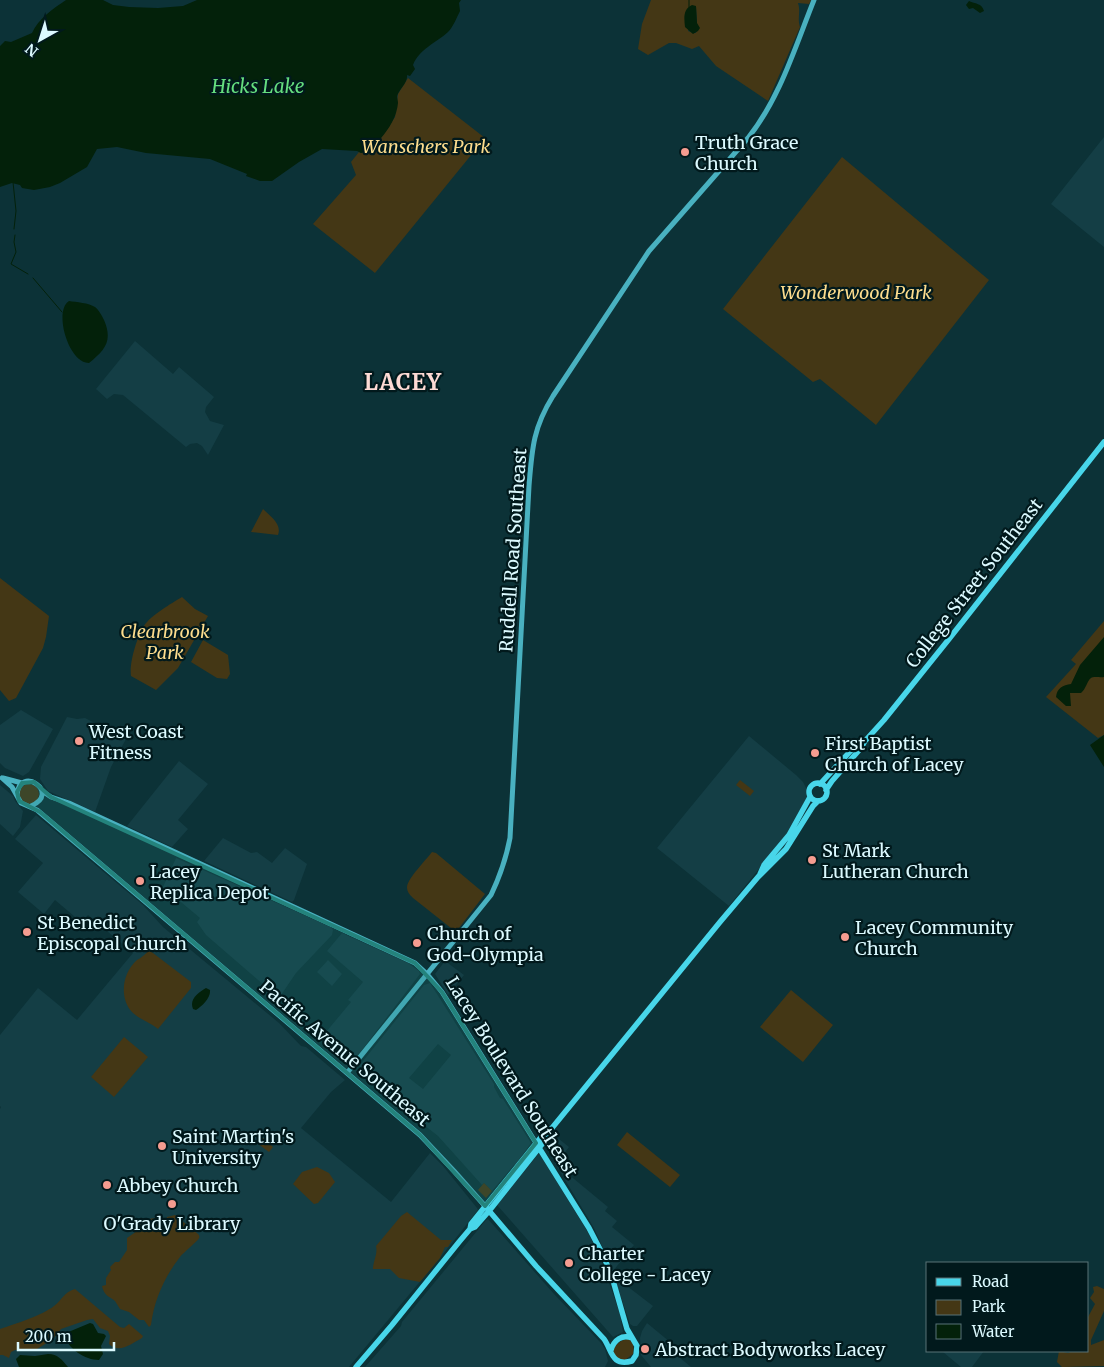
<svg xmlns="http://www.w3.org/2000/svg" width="1104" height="1367" font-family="Merriweather,serif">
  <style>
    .built { fill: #143e45; fill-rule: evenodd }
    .green { fill: #443715; fill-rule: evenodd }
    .water { fill: #03210a }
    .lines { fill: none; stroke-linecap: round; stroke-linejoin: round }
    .stream { stroke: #03210a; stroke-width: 1 }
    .secondary { stroke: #49b1c0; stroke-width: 5 }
    .primary { stroke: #48d6ea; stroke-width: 5.5 }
    .marked { fill: #24837c; fill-opacity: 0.2; stroke: #24837c; stroke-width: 4; stroke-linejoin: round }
    .poi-dot { fill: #f59c90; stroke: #01191c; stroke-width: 2 }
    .labels { text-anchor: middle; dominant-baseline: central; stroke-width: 4.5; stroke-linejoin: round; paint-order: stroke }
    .poi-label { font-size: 18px; fill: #dcfaff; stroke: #01191c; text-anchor: start }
    .park-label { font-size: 18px; font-style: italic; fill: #fcdc8d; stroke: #01191c }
    .street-label { font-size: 18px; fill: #dcfaff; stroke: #01191c }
    .water-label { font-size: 19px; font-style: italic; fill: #65de7f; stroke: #01191c }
    .district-label { font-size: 22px; font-weight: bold; letter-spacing: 1px; fill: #fddad4; stroke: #01191c }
  </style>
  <rect width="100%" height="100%" fill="#0c3237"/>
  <path class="built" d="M 1104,137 L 1104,247 L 1051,204 Z
    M 135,341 L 173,374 L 179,367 L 214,397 L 206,407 L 205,412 L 210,421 L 224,425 L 208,455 L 202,446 L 197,443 L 190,444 L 186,447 L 123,395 L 114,394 L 107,399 L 96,389 Z
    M 21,710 L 53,729 L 29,772 L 23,776 L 5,768 L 0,763 L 0,725 Z
    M 67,717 L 77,719 L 85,718 L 126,739 L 111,767 L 95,812 L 48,791 L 40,779 L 41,767 Z
    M 749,736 L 796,775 L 803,782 L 807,790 L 807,797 L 789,832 L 729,906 L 657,848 Z
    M 179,761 L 208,784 L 178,820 L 188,829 L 172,847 L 127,826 Z
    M 0,785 L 13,796 L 15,801 L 23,811 L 20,827 L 13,836 L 0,824 Z
    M 36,815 L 143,905 L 163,927 L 279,1023 L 301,1046 L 306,1047 L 345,1080 L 331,1092 L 301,1128 L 391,1202 L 430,1153 L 443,1166 L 477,1208 L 478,1210 L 452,1243 L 349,1367 L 0,1367 L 0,1109 L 1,1107 L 0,1106 L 0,1035 L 38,988 L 77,1020 L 133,953 L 88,915 L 81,922 L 55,900 L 44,914 L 18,892 L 43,863 L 15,839 Z
    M 223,838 L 251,853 L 257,852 L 272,863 L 285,848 L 307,864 L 294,900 L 292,902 L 204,861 Z
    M 176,858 L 331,927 L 333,930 L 332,935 L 296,973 L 279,998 L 206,935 L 197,922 L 200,918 L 163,887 Z
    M 342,933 L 408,963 L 419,971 L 420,974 L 352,1063 L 321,1038 L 351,1002 L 348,1000 L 363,982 L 327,951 Z
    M 328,960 L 342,974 L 332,986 L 317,972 Z
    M 445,961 L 464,975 L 448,995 L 435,974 Z
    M 430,983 L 494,1084 L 494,1087 L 500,1098 L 503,1099 L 531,1143 L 516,1164 L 514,1165 L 492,1191 L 484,1183 L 482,1185 L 438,1136 L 415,1118 L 417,1115 L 359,1066 L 424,985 ZM 438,1044 L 451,1055 L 423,1089 L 409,1078 Z
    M 554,1135 L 569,1147 L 556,1164 L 608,1207 L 605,1211 L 617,1221 L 612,1227 L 634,1245 L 613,1271 L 594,1228 L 546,1148 Z
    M 539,1153 L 586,1229 L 600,1257 L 620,1314 L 623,1332 L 613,1337 L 497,1205 Z
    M 488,1219 L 554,1294 L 601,1343 L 605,1349 L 608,1361 L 605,1367 L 365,1367 L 401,1326 L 402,1322 L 486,1220 Z
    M 614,1276 L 653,1306 L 637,1326 L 633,1326 L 630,1324 Z
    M 647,1323 L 670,1342 L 667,1347 L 691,1367 L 651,1367 L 641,1355 L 640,1338 L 642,1331 Z
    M 944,1351 L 984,1351 L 972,1367 L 961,1367 L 943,1352 Z"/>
  <path class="green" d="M 651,0 L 811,0 L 809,4 L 798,3 C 801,12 797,18 800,27 L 768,101 L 716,66 L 699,46 L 692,49 L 676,43 L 669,43 L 648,55 L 638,49 L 642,24 ZM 696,7 L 697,23 L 696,33 L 693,33 L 688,31 Z
    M 408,78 L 485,138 L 375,273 L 313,224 L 356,175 L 351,162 L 359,152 L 361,153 L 370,150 L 378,138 L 381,138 L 395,117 L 398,94 Z
    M 842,157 L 989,280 L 876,425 L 820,379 L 813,382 L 723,309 Z
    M 263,509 C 271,517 282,524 278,535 L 251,532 Z
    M 0,578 L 49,616 L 46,637 L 43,648 L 16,698 L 9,701 L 0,690 Z
    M 182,597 L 195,609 L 208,616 L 178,668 L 156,690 L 131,676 C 129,663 137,637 144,626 C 150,616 172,603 182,597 Z
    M 1104,621 L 1104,735 L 1098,738 L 1046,697 L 1076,664 L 1071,660 Z
    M 203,640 L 228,655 L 230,674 L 227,679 L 217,678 L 191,662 Z
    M 740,780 L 754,791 L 750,796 L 736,785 Z
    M19 794a10 10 0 1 1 20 0a10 10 0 1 1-20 0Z
    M 432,852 L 436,853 L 485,894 L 456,932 L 413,898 C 410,895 407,892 407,887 C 408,878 426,860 432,852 Z
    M 149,950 L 191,982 L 191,988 L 158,1029 C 150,1022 140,1020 132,1012 C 119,998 122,973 137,960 C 142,957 145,955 149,950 Z
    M 791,990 L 833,1025 L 803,1062 L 760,1027 Z
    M 124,1037 L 148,1057 L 114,1097 L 91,1077 Z
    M 627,1132 L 680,1175 L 670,1187 L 617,1145 Z
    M 263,1138 L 273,1147 L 269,1152 L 258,1144 Z
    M 317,1167 L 329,1173 L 335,1182 L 318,1203 L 314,1204 L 293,1184 L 302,1172 Z
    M 484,1183 L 492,1191 L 486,1198 L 478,1190 Z
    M 407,1212 L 441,1240 L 452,1240 L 448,1247 L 445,1247 L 440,1258 L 420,1282 L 399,1278 L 390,1269 L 373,1269 C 373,1261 378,1254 376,1246 L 401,1216 Z
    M 175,1215 L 198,1234 C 199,1235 200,1237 199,1238 C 199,1240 183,1253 180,1257 C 165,1276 154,1300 151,1325 L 149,1327 L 144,1320 L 139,1320 L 129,1312 L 120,1309 L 115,1301 C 109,1296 104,1296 102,1286 L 106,1285 L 106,1278 L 111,1270 L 110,1267 L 115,1262 L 119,1262 L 127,1250 L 127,1238 L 137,1231 L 143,1220 L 161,1217 L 163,1219 L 164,1224 L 166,1224 L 167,1217 Z
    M 1097,1286 L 1104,1289 L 1104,1311 L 1091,1340 L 1091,1345 L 1104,1340 L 1104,1366 L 1062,1367 L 1057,1362 L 1059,1351 L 1068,1353 L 1073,1351 L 1088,1351 L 1088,1317 L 1095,1304 L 1090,1298 L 1094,1292 L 1093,1287 Z
    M 75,1289 L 120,1327 L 124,1328 L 129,1324 L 143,1336 L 142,1338 C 131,1344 119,1354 109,1344 L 110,1336 L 108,1331 L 100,1328 L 93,1319 L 87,1320 L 61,1329 L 53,1339 L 37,1349 L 15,1350 L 11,1352 L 9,1358 L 3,1355 L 0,1355 L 0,1329 C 15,1324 43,1315 54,1306 C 63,1299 63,1293 75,1289 Z
    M 628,1339 C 634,1342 634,1347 633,1354 L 625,1360 L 618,1360 L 613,1353 C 614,1345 620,1340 628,1339 Z"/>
  <path class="water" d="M 66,0 L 103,0 L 113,5 L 129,7 L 158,8 L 183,6 L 197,0 L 461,0 L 459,3 L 460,11 C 457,17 453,27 448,32 C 436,43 419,49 413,65 L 415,69 L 410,76 L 407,75 C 408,83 400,88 397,96 C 397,98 398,101 398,103 C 397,116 389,129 381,138 L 378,138 L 370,151 L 361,153 L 357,151 L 322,149 L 299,162 L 272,181 L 260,181 L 246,176 L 247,174 L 210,159 L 146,153 L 117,147 L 97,149 L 87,167 L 60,183 L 50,187 L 34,190 L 22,188 L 20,185 L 12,183 L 0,187 L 0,46 L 5,41 L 11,42 L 32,33 C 38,19 54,8 66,0 Z
    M 969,1 C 975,4 982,3 984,11 L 980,13 L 973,8 L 969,9 L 966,5 Z
    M 692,5 L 696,6 L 697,23 L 700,28 L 698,31 L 693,34 L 685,27 C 684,18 683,9 692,5 Z
    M 69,301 C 76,302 89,303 95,307 C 99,310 102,316 104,320 C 113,341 105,350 89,363 C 69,364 53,311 69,301 Z
    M 1104,637 L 1104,677 C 1100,678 1094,676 1091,678 C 1087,681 1086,689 1081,693 L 1070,693 L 1071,706 L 1066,706 L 1056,697 C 1057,688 1063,685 1071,684 L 1080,665 Z
    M 1104,735 L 1104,767 L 1090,745 Z
    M 206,988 L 210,990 C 211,998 202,1006 196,1010 L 193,1009 C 189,999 198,993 206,988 Z
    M 90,1323 L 93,1324 L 98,1333 L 104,1334 L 106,1336 L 101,1346 L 103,1354 L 99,1360 C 85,1360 68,1349 64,1335 L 66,1333 Z
    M 48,1354 C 58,1354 62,1360 68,1367 L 19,1367 L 16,1359 L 20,1355 L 35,1356 Z"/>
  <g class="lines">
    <path class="stream" d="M 689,0 L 689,7
      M 13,182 L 16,211 L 14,229
      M 15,235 L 14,242 L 16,252 L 11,264 L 28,274
      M 33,278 L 62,312"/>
    <path class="secondary" d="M 2,778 L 12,787 L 21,803 L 37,810 L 420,1135 L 454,1171 L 485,1206
      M 3,778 L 22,783
      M 42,791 L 51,797 L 69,803 L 415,963 L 427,974 L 442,992 L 536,1143
      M 17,795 C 19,764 62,793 31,806
      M 347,1073 L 491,895 C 500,876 506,859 510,838 L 529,486 C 532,449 533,428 553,396 L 649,251 L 748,138 C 780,98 795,47 814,0"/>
    <path class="primary" d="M809 792a9 9 0 1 1 18 0a9 9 0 1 1-18 0Z
      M 820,784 L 857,744 L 865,741
      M 826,790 L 832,781 L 861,748 L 865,741 L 884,720 L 949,639 L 1104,442
      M 760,874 L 764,865 L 789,835 L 810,797
      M 485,1206 L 536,1266 L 604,1339 C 612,1350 611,1367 632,1361 L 636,1355 L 637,1346 L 627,1329 L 612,1277 L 604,1257 L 589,1228 L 536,1143
      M 470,1229 L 475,1227 L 489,1211 L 550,1134 L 552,1128 L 720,922 L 758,877 L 786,849 L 813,806 L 818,801
      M 611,1350 C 614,1340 622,1334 632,1338
      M 356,1367 L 392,1325 L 459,1242 L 470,1229 L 471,1224 L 546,1131 L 552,1128"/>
  </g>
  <path class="marked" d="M 34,782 L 51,797 L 415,963 L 442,992 L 536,1143 L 485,1206 L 420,1135 L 40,812 L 19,801 L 17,792 L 22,783 Z"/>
  <g class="poi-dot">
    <circle cx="685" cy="152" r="5"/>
    <circle cx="79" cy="741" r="5"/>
    <circle cx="815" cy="753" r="5"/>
    <circle cx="812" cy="860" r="5"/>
    <circle cx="140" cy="881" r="5"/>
    <circle cx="27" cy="932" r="5"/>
    <circle cx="845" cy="937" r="5"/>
    <circle cx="417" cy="943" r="5"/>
    <circle cx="162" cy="1146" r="5"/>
    <circle cx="107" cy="1185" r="5"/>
    <circle cx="172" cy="1204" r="5"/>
    <circle cx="569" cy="1263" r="5"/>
    <circle cx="645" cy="1349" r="5"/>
  </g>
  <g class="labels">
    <g class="poi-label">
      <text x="695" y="142">Truth Grace<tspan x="695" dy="21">Church</tspan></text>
      <text x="89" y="731">West Coast<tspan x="89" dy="21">Fitness</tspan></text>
      <text x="825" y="743">First Baptist<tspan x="825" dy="21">Church of Lacey</tspan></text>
      <text x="822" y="850">St Mark<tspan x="822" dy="21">Lutheran Church</tspan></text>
      <text x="150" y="871">Lacey<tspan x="150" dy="21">Replica Depot</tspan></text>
      <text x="37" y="922">St Benedict<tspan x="37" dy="21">Episcopal Church</tspan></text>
      <text x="855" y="927">Lacey Community<tspan x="855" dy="21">Church</tspan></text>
      <text x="427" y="933">Church of<tspan x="427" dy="21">God-Olympia</tspan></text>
      <text x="172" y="1136">Saint Martin's<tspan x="172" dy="21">University</tspan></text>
      <text x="117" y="1185">Abbey Church</text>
      <text x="172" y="1223" text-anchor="middle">O'Grady Library</text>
      <text x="579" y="1253">Charter<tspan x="579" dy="21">College - Lacey</tspan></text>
      <text x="655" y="1349">Abstract Bodyworks Lacey</text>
    </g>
    <g class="park-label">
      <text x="426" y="146">Wanschers Park</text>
      <text x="856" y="292">Wonderwood Park</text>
      <text x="165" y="631">Clearbrook<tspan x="165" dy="21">Park</tspan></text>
    </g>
    <g class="street-label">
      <text transform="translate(513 550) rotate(-86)">Ruddell Road Southeast</text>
      <text transform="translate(974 583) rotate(-52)">College Street Southeast</text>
      <text transform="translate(345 1053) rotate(40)">Pacific Avenue Southeast</text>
      <text transform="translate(512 1077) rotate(58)">Lacey Boulevard Southeast</text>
    </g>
    <g class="water-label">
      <text x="258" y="86">Hicks Lake</text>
    </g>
    <g class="district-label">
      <text x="403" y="382">LACEY</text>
    </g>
  </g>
  <rect x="926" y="1262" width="162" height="90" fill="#01191c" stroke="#597377"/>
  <rect x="936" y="1278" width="25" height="8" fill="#48d6ea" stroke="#597377"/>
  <text x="972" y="1287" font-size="15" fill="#dcfaff">Road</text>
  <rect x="936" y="1300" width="25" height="15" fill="#443715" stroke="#597377"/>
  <text x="972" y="1312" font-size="15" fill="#dcfaff">Park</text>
  <rect x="936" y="1324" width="25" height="15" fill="#03210a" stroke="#597377"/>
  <text x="972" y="1337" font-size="15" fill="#dcfaff">Water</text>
  <g transform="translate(40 40) rotate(219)" stroke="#01191c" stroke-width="4" paint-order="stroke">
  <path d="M0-4L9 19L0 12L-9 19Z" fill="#dcfaff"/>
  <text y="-8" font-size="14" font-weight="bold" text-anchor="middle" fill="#dcfaff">N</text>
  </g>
  <path d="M18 1342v8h96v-8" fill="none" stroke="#dcfaff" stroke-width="2.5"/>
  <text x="25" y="1342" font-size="15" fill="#dcfaff" stroke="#01191c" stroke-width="4" paint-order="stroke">200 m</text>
</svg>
